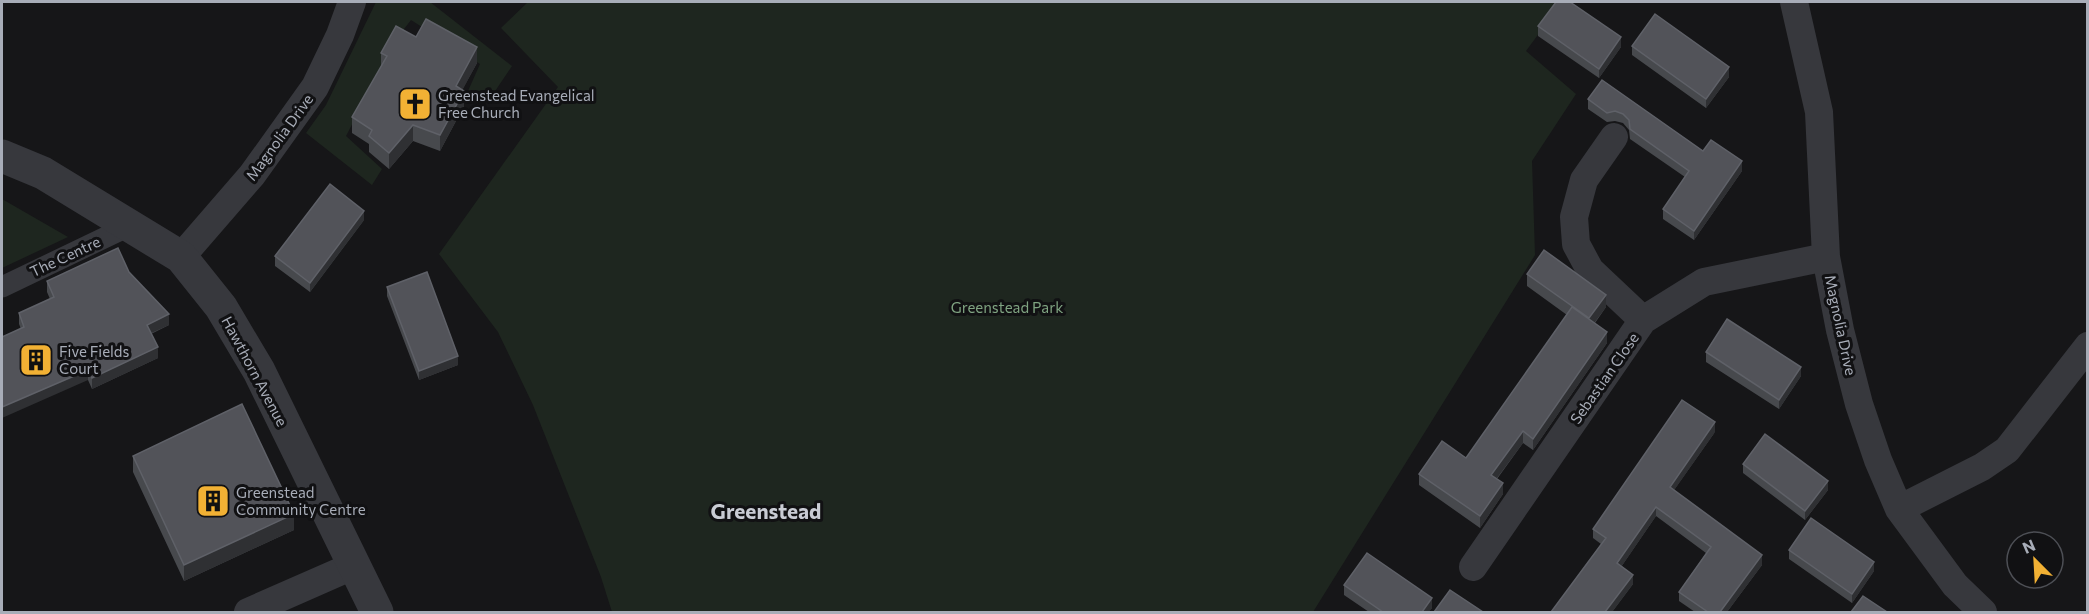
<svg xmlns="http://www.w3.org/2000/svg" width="2089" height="614" font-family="Commissioner,sans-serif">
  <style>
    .green { fill: #1e261f }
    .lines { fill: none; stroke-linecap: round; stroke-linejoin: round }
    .pedestrian { stroke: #37383d; stroke-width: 21 }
    .minor { stroke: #37383d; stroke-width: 28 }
    .tertiary { stroke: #37383d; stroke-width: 33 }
    .wall { fill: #47494d }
    .shaded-wall { fill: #2f3033 }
    .building { fill: #525359; stroke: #5f6168; stroke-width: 1.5 }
    .labels { text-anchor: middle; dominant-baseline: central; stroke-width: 6; stroke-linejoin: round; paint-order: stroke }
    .poi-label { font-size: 15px; fill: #a8adb8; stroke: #111113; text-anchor: start }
    .street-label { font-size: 15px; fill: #a8adb8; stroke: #111113 }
    .park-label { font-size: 15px; fill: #7fa381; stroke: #111113 }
    .district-label { font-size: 21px; font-weight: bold; fill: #c9ccd4; stroke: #111113 }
  </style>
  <rect width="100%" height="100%" fill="#161618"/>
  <path class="green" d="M 376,2 L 430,2 L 512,66 L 487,103 L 468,91 L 480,64 L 411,20 L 397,38 L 346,136 L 382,169 L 372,185 L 306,133 L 326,105 Z
    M 528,2 L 1562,2 L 1526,51 L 1576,94 L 1532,161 L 1535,255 L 1313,612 L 612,612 L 601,577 L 533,405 L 498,332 L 439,254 L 558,87 L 501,28 Z
    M 2,199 L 68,237 L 2,268 Z"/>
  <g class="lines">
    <path class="pedestrian" d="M 2,287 L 129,226"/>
    <path class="minor" d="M 1794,2 L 1819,112 L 1826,257 L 1840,330 L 1859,404 L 1878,460 L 1899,509 L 1955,585 L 1983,612
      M 1614,137 L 1584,180 L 1574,217 L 1576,244 L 1590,270 L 1643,320
      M 181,257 L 252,175 L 315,87 L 340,35 L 352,2
      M 1899,509 L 1982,467 L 2007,450 L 2088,346
      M 1473,567 L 1643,320 L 1704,282 L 1826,257
      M 248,612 L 355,565"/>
    <path class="tertiary" d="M 2,156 L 43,173 L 181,257 L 221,307 L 259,371 L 377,612"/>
  </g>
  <path class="wall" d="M 1538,26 L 1621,47 L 1599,78 L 1538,36 Z
    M 416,37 L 477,63 L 462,90 L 464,106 L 440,151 L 413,141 L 389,169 L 369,152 L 369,144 L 352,133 L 352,117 L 381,67 L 381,53 Z
    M 1632,46 L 1729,77 L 1706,108 L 1632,55 Z
    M 1602,80 L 1703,151 L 1742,171 L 1694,240 L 1663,219 L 1663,209 L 1685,177 L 1630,139 L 1629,130 L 1623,123 L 1615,121 L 1607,122 L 1588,109 L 1588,99 Z
    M 364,220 L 310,292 L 275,266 L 275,256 Z
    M 129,272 L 169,325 L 151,334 L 158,358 L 92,389 L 88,380 L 21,329 L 19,324 L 19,313 L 50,299 L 47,292 L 47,281 Z
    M 1527,274 L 1606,307 L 1595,323 L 1607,343 L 1533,450 L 1523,443 L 1497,479 L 1503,494 L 1480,528 L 1419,485 L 1419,474 L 1466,458 L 1567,315 L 1527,286 Z
    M 387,287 L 458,365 L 419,380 L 387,296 Z
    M 1706,352 L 1801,376 L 1779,409 L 1706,362 Z
    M 1715,432 L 1674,490 L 1762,565 L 1727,612 L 1695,612 L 1679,601 L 1679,592 L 1706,553 L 1656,516 L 1621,567 L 1633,584 L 1612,612 L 1551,612 L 1601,544 L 1593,538 L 1593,529 Z
    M 133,456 L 294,530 L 184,581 L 133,472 Z
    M 1743,464 L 1828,490 L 1805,520 L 1743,473 Z
    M 1789,550 L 1874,571 L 1852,603 L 1789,559 Z
    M 1344,585 L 1432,608 L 1428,612 L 1369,612 L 1344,595 Z"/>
  <path class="shaded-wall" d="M 1621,37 L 1621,47 L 1599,78 L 1599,69 Z
    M 477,47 L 477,63 L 456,102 L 456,86 Z
    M 1729,67 L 1729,77 L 1706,108 L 1706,99 Z
    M 464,91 L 464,106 L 440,151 L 440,135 Z
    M 413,125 L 413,141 L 389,169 L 389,153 Z
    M 1742,161 L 1742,171 L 1694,240 L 1694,231 Z
    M 364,211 L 364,220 L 310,292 L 310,283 Z
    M 1606,295 L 1606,307 L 1589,330 L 1589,318 Z
    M 169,314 L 169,325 L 147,335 L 147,325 Z
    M 1607,332 L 1607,343 L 1533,450 L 1533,439 Z
    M 158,347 L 158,358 L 92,389 L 92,378 Z
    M 458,356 L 458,365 L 419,380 L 419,371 Z
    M 1801,367 L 1801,376 L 1779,409 L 1779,400 Z
    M 88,370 L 88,380 L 2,418 L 2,407 Z
    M 1715,422 L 1715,432 L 1670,496 L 1670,487 Z
    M 1523,431 L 1523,443 L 1491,486 L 1491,475 Z
    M 1828,481 L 1828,490 L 1805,520 L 1805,511 Z
    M 1503,483 L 1503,494 L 1480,528 L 1480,516 Z
    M 1656,507 L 1656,516 L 1617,573 L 1617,563 Z
    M 294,514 L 294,530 L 184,581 L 184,565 Z
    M 1762,555 L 1762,565 L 1727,612 L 1720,612 Z
    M 1874,562 L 1874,571 L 1852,603 L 1852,594 Z
    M 1633,575 L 1633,584 L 1612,612 L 1605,612 Z
    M 1432,598 L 1432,608 L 1428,612 L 1422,612 Z"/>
  <path class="building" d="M 1556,2 L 1570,2 L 1621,37 L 1599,69 L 1538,26 Z
    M 1655,14 L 1729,67 L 1706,99 L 1632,46 Z
    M 426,19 L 477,47 L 456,86 L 464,91 L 440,135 L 413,125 L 389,153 L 369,136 L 372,130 L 352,117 L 387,56 L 381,53 L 396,26 L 416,37 Z
    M 1602,80 L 1703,151 L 1711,140 L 1742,161 L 1694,231 L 1663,209 L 1689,171 L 1630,129 L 1629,120 L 1623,114 L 1615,111 L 1607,113 L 1588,99 Z
    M 330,184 L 364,211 L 310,283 L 275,256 Z
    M 118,248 L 129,272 L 169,314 L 147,325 L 158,347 L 92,378 L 88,370 L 2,407 L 2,337 L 24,327 L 19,313 L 54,297 L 47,281 Z
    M 1544,250 L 1606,295 L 1589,318 L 1527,274 Z
    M 427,272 L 458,356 L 419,371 L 387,287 Z
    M 1572,307 L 1607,332 L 1533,439 L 1523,431 L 1491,475 L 1503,483 L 1480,516 L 1419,474 L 1442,441 L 1466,458 Z
    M 1727,319 L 1801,367 L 1779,400 L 1706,352 Z
    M 1682,400 L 1715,422 L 1670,487 L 1762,555 L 1720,612 L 1708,612 L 1679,592 L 1711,547 L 1656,507 L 1617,563 L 1633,575 L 1605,612 L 1551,612 L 1606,538 L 1593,529 Z
    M 242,404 L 294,514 L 184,565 L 133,456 Z
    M 1765,434 L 1828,481 L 1805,511 L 1743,464 Z
    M 1811,518 L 1874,562 L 1852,594 L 1789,550 Z
    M 1367,553 L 1432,598 L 1422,612 L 1383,612 L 1344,585 Z
    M 1450,590 L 1483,612 L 1434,612 Z
    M 1863,596 L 1887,612 L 1851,612 Z"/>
  <defs>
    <g id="church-square" transform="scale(1.725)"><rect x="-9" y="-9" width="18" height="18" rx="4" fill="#f2b134" stroke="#111113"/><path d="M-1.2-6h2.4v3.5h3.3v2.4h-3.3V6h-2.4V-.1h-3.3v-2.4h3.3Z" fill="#111"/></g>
    <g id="building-square" transform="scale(1.725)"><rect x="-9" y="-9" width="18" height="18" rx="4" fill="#f2b134" stroke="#111113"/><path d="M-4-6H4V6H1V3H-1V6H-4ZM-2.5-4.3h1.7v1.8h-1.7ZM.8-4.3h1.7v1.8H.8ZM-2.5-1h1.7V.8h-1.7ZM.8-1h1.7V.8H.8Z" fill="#111"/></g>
  </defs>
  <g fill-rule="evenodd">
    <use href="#church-square" x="415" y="104"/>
    <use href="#building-square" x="36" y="360"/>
    <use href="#building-square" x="213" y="501"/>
  </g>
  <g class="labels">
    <g class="poi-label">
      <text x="438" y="95">Greenstead Evangelical<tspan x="438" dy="17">Free Church</tspan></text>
      <text x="59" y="351">Five Fields<tspan x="59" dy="17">Court</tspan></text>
      <text x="236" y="492">Greenstead<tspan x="236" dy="17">Community Centre</tspan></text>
    </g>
    <g class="street-label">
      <text transform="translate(279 137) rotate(-54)">Magnolia Drive</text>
      <text transform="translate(65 256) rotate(-25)">The Centre</text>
      <text transform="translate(1841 325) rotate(78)">Magnolia Drive</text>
      <text transform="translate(255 371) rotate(62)">Hawthorn Avenue</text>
      <text transform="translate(1604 378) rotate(-55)">Sebastian Close</text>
    </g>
    <g class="park-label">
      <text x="1007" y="307">Greenstead Park</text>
    </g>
    <g class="district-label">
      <text x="766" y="510">Greenstead</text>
    </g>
  </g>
  <rect width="2089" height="614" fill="none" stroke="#a8adb8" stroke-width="6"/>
  <g transform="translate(2035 560) rotate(336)"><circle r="28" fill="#111113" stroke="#4d4f55" stroke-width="1.5"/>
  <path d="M0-4.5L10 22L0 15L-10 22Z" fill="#f2b134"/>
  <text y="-9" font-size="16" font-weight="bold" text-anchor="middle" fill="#a8adb8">N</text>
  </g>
</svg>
